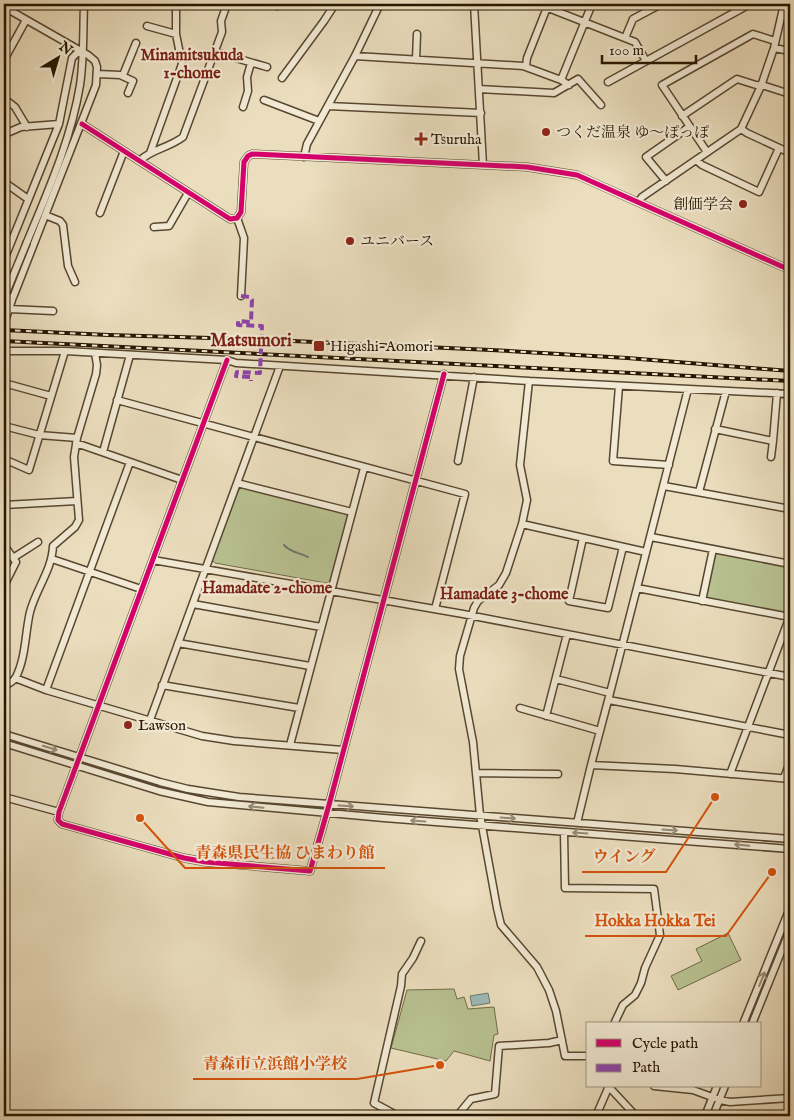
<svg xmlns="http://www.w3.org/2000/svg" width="794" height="1120" font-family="'IM FELL English','Noto Serif JP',serif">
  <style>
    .green { fill: #b8c191; stroke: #706b48 }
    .water { fill: #9bbbb9; stroke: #6d796f }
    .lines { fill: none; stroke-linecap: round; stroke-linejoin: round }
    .stream { stroke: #6d796f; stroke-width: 2 }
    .minor-casing { stroke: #584730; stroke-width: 9 }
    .minor { stroke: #f2ead5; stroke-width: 6 }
    .rail-casing { stroke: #271500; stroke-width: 4 }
    .rail { stroke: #f2ead5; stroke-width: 2; stroke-dasharray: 5.5; stroke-linecap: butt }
    .minor-bridge-casing { stroke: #584730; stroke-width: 9; stroke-linecap: butt }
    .minor-bridge { stroke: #f2ead5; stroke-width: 6 }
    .quiet { stroke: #8e44ad; stroke-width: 4; stroke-dasharray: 8 4; stroke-linecap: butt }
    .cycleway-casing { stroke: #f2ead5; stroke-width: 8 }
    .cycleway { stroke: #d6006c; stroke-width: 5 }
    .oneway { stroke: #978a75 }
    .poi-dot { fill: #8f2418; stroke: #f2ead5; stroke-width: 2 }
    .labels { text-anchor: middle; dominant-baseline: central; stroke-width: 4.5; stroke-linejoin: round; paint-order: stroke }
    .poi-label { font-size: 15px; fill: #271500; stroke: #f2ead5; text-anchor: start }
    .neighbourhood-label { font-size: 16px; font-weight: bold; fill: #7a1f14; stroke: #f2ead5 }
    .quarter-label { font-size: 18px; font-weight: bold; fill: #7a1f14; stroke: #f2ead5 }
    .leader { fill: none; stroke: #d5520b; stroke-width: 2 }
    .callout-dot { fill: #d5520b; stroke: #f2ead5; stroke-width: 2 }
    .callout-label { font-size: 16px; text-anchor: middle; font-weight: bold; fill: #d5520b; stroke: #f2ead5; stroke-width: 4.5; stroke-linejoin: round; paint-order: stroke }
  </style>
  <rect width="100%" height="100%" fill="#ebdebe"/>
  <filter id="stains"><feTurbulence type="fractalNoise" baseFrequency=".004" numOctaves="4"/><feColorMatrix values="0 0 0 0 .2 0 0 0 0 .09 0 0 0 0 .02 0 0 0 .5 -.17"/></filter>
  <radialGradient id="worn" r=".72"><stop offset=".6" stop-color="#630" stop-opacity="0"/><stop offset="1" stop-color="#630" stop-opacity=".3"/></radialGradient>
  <path class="green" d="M 242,487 L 346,514 L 348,517 L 331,581 L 326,583 L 215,563 L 212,560 L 238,491 Z
    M 716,553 L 790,567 L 789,612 L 785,613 L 708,599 L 706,595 L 714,554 Z
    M 728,933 L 741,960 L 678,990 L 671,976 L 702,961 L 696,949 Z
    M 454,989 L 457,999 L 464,997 L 468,1009 L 494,1007 L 498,1034 L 494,1035 L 490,1061 L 454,1051 L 446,1061 L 391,1048 L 407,990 Z"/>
  <path class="water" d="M 488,993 L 490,1003 L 472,1006 L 470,996 Z"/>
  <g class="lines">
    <path class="stream" d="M 284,545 C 291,553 299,552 308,557"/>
    <g class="minor-casing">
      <path id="minor" d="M 474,4 L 483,165
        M 538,4 L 635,42 L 646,61
        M 277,6 L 279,4
        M 4,7 L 88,55 L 95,61 L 97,67 L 96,85 L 14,295 L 13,297 L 4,298
        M 147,26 L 176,34
        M 625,38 L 633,19 L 661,4
        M 774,48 L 790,51
        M 215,52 L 267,67
        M 355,56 L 523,66 L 561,80 L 569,85
        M 4,60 L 26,20
        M 416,60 L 417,34
        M 526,66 L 527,58 L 548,5
        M 98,74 L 120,75 L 133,81 L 128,93
        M 123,75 L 136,43
        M 282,78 L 324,21 L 335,4
        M 561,80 L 592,4
        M 608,82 L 750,4
        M 479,89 L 554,93 L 578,79 L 601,105
        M 6,100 L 15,107 L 27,127
        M 264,100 L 319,121
        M 328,106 L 481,113
        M 243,107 L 248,91 L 247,77 L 251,63
        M 682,116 L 737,79 L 756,85 L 765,86 L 790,94
        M 82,124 L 230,219 L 237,218 L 241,212 L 244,162 L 248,156 L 252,154 L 527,167 L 577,175 L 790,270
        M 741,129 L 747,133 L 788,152
        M 4,130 L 7,133 L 21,127 L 59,124
        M 707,152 L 662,85 L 753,34 L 775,41
        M 150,153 L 182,64 L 176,34 L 176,4
        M 304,157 L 307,144 L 355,56 L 380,4
        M 696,160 L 702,165 L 759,192 L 779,148
        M 140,161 C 149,150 169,148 183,137 L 222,32 L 221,21 L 227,4
        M 666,181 L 646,157 L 689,127
        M 4,182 L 28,199
        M 639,201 L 642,197 L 741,129 L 761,86 L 774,48 L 784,4
        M 100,213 L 124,151
        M 45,215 L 60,221 L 63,225 L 68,266 L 75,282
        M 237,218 L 244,238 L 241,296
        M 154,227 L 169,226 L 188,193
        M 27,242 C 48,191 71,140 80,85 C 84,58 83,31 84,4
        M 4,260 L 59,124 L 72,58 L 77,53 L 82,52
        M 9,309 L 53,311
        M 6,318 L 13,297
        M 4,351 L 65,351 L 227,360 L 236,363 L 529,381 L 790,394
        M 227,360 L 59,812 L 58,820 L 62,824 L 184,858 L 206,862 L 310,871 L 329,805 L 444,374
        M 529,381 L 520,465 L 527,500 L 522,524 L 506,573 L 499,585 L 478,601 L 474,608 L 460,656 L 459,669 L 473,742 L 480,815 L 497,908 L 501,925 L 537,967 L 549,990 L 556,1011 L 565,1056 L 588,1056
        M 4,383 L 51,396
        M 619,386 L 613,461 L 669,465
        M 117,400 L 465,494 L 435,609
        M 4,426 L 39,435 L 77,438
        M 715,429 L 773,441 L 777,393
        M 76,443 L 182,480
        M 103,452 L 130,355
        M 771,457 L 773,441
        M 4,459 L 29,470 L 65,351
        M 458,461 L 474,377
        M 237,483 L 352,512
        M 664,486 L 790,509
        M 699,492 L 726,391
        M 4,505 L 77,501
        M 522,524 L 646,552
        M 651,537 L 790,564
        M 583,538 L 569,601 L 608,608 L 623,547
        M 4,545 L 16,562 L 4,586
        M 13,558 L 38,542
        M 52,559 L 141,589
        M 153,560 L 463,614 L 790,677
        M 637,588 L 790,617
        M 702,601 L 713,549
        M 193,604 L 321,627
        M 178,643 L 310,666
        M 15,678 L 46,690 L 202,736 L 234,741 L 343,750
        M 556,679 L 610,693
        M 162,685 L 299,708
        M 4,686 C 9,684 13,682 16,677 C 26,657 25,633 30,612 C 36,589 52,570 53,546 L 75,527 L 79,520 L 74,457 L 77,438 L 96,374 L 97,365 L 95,353
        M 46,690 L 130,462
        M 609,700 L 790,735
        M 520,708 L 600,731
        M 546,716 L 567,634
        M 150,720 L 280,366
        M 4,734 L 160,782 L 188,789 L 239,797 L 790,839
        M 4,743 L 159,791 L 208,802 L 384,818 L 790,849
        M 290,745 L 364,468
        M 591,765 L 675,769 L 790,779
        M 476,773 L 558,774
        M 730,774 L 790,616
        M 784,778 L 790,762
        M 4,797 L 59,812
        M 577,823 L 591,765 L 610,693 L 688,389
        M 564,832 L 565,888 L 654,889 L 660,935 L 645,968 L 641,983 L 635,995 L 623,1005 L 614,1024
        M 743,1024 L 790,908
        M 752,1024 L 790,930
        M 654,1086 L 693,1090 L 720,1100 L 730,1102 L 790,1098
        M 609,1087 L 636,1116
        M 398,1116 L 374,1103 L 401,986 L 402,974 L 413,958 L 421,941
        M 457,1116 L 471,1099 L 495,1094 L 499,1046 L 549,1043 L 562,1040
        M 596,1116 L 609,1086
        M 705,1116 L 717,1086
        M 713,1116 L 725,1086"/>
    </g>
    <use href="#minor" class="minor"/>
    <g class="rail-casing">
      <path id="rail" d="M 4,330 L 108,335 L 246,339 L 491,350 L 627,358 L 790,371
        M 4,341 L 790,381"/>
    </g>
    <use href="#rail" class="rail"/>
    <g class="minor-bridge-casing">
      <path id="minor-bridge" d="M 4,298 L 27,242"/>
    </g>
    <use href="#minor-bridge" class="minor-bridge"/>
    <path class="quiet" d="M 241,296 L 250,297 L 252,300 L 251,322 L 238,321 L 238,325 L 262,326 L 260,373 L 237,372 L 236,376 L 251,377 L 251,381"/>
    <g class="cycleway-casing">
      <path id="cycleway" d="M 82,124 L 230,219 L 237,218 L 241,212 L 244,162 L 248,156 L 252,154 L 527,167 L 577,175 L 790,270
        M 227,360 L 59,812 L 58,820 L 62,824 L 184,858 L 206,862 L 310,871 L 329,805 L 444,374"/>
    </g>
    <use href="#cycleway" class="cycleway"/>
  </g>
  <defs><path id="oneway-shaft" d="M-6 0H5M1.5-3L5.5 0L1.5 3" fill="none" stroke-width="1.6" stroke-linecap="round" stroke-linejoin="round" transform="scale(1.25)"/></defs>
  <g class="oneway">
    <use href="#oneway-shaft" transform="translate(50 748) rotate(17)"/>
    <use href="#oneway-shaft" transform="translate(346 806) rotate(3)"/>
    <use href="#oneway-shaft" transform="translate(256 807) rotate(-175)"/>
    <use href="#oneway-shaft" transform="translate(508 818) rotate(4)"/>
    <use href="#oneway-shaft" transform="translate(418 821) rotate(-176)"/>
    <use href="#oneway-shaft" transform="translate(670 830) rotate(4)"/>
    <use href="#oneway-shaft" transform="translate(580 833) rotate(-176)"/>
    <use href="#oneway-shaft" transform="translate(742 845) rotate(-175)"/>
    <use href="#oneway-shaft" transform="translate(762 979) rotate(-68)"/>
  </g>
  <g class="poi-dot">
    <circle cx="546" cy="132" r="5"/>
    <path d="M418.5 131.5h5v5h5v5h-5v5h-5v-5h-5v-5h5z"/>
    <circle cx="743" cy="204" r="5"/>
    <circle cx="350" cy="241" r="5"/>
    <rect x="313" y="340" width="12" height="12" rx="2.5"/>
    <circle cx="128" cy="725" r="5"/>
  </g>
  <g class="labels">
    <g class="poi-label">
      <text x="556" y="132">つくだ温泉 ゆ～ぽっぽ</text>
      <text x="431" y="139">Tsuruha</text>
      <text x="733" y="204" text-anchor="end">創価学会</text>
      <text x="360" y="241">ユニバース</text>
      <text x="330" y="346">Higashi-Aomori</text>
      <text x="138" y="725">Lawson</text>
    </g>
    <g class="neighbourhood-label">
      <text x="192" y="56">Minamitsukuda<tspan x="192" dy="18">1-chome</tspan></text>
      <text x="267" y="589">Hamadate 2-chome</text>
      <text x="504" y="595">Hamadate 3-chome</text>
    </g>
    <g class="quarter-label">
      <text x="251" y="341">Matsumori</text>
    </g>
  </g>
  <path class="leader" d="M140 818L185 868H385M715 797L666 872H582M772 872L726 936H585M440 1065L357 1079H193"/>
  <g class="callout-dot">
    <circle cx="140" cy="818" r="5"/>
    <circle cx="715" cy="797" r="5"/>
    <circle cx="772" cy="872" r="5"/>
    <circle cx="440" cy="1065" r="5"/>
  </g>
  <g class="callout-label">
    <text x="285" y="858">青森県民生協 ひまわり館</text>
    <text x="624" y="862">ウイング</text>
    <text x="655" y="926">Hokka Hokka Tei</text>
    <text x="275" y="1069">青森市立浜館小学校</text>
  </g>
  <rect width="794" height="1120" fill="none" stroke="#ebdebe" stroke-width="20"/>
  <rect x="5" y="5" width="784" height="1110" fill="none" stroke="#271500" stroke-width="2.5"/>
  <rect x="10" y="10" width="774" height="1100" fill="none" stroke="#271500"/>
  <rect x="586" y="1022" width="175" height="65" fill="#f2ead5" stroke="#a19580"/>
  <rect x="596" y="1039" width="25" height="8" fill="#d6006c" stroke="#a19580"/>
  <text x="632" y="1048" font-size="15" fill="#271500">Cycle path</text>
  <rect x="596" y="1064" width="25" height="8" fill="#8e44ad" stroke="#a19580"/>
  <text x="632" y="1072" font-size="15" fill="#271500">Path</text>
  <g transform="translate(58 58) rotate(38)" stroke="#f2ead5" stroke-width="4" paint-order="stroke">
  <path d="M0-4L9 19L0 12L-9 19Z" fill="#271500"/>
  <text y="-8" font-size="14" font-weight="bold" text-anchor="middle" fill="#271500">N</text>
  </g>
  <path d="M602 55v8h94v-8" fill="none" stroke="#271500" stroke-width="2.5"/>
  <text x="609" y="55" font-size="15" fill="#271500" stroke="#f2ead5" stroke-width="4" paint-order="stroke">100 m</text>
  <rect width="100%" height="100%" filter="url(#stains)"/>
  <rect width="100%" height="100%" fill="url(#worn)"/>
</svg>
